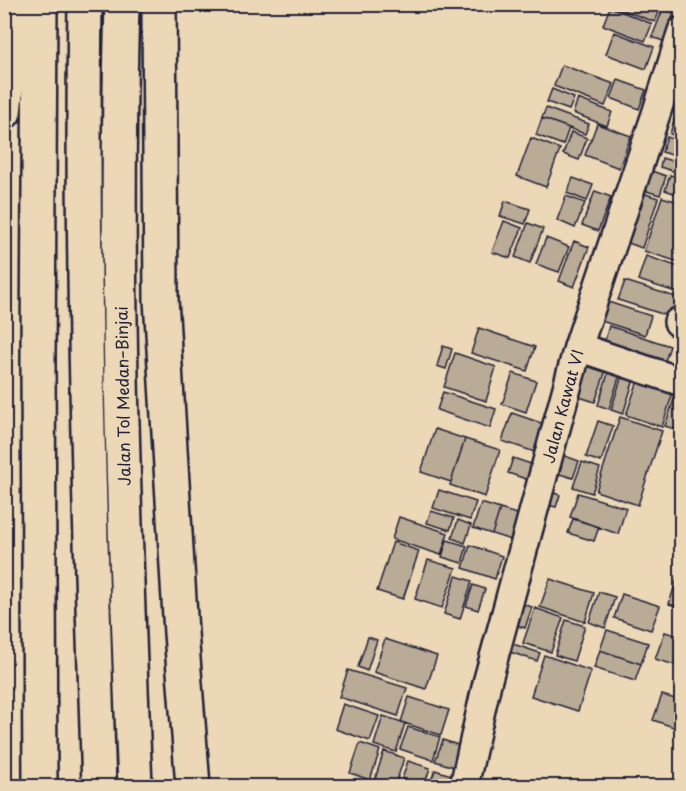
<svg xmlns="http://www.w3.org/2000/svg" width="686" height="791" font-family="'Playpen Sans',sans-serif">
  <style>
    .building { fill: #baab97; stroke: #22223b; stroke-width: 1.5 }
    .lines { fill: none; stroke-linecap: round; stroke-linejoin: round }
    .minor-casing { stroke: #22223b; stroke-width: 32 }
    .highway-casing { stroke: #22223b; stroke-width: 38 }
    .minor { stroke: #ecd8b6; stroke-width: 27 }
    .highway { stroke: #ecd8b6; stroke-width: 33 }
    .labels { text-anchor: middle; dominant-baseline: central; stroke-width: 4.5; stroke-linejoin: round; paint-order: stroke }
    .street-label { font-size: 16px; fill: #22223b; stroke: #ecd8b6 }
  </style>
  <rect width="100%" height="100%" fill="#ecd8b6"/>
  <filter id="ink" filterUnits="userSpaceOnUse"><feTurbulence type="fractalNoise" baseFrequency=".0167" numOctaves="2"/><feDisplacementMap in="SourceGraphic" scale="12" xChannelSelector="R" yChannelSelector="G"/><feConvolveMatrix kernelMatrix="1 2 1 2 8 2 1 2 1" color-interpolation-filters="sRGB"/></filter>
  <g filter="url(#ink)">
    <path class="building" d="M 613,4 L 653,4 L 661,7 L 655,22 L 612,6 Z
      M 610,7 L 652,24 L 645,41 L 603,25 Z
      M 663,9 L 674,13 L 663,41 L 652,37 Z
      M 614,32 L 654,47 L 646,69 L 606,54 Z
      M 562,65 L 614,84 L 605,106 L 554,86 Z
      M 618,80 L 646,90 L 639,109 L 611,98 Z
      M 679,87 L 682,88 L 682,115 L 672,112 Z
      M 552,89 L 574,98 L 569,110 L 547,102 Z
      M 578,99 L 612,112 L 607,126 L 573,113 Z
      M 546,108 L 589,124 L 585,134 L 542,118 Z
      M 675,116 L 682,118 L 682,138 L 670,134 Z
      M 542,118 L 569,128 L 563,145 L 536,135 Z
      M 597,124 L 631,136 L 619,168 L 585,155 Z
      M 571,132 L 587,138 L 579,160 L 563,154 Z
      M 667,137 L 682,142 L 682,158 L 662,152 Z
      M 531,138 L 560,149 L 546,187 L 517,176 Z
      M 662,158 L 682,164 L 682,174 L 660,167 Z
      M 643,168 L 666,176 L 660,195 L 636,188 Z
      M 670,175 L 682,178 L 682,196 L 665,190 Z
      M 573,178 L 593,185 L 587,201 L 567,193 Z
      M 595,191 L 611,197 L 598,231 L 582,225 Z
      M 636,191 L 658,198 L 642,248 L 620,240 Z
      M 566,196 L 585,203 L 575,228 L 557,220 Z
      M 662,197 L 682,203 L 682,263 L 644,251 Z
      M 505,201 L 530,209 L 525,224 L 500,216 Z
      M 504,221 L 522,228 L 510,258 L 492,252 Z
      M 528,223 L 543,229 L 530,263 L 515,257 Z
      M 546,238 L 569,247 L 559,272 L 536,264 Z
      M 574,241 L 589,247 L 574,287 L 559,281 Z
      M 646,256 L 682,268 L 682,294 L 638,280 Z
      M 625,281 L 682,299 L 682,310 L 678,319 L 618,300 Z
      M 599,299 L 651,316 L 645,335 L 592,318 Z
      M 609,326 L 670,346 L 662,370 L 602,350 Z
      M 479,328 L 535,347 L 527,371 L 471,353 Z
      M 682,331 L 682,377 L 668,372 Z
      M 443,346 L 452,349 L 446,369 L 437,366 Z
      M 455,353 L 496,367 L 486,401 L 444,387 Z
      M 581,359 L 607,367 L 595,402 L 570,394 Z
      M 611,364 L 622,368 L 609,409 L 598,405 Z
      M 624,369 L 636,373 L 623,414 L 611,410 Z
      M 513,373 L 536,381 L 526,412 L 502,404 Z
      M 640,375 L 675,386 L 662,427 L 626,415 Z
      M 443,392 L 496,409 L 490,428 L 437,410 Z
      M 676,393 L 682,394 L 681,431 L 665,426 Z
      M 512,413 L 544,424 L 535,452 L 502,441 Z
      M 620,417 L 662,431 L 638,505 L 596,491 Z
      M 598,421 L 613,426 L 601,462 L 586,457 Z
      M 435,429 L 465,439 L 451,482 L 421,472 Z
      M 465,439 L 500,450 L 485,497 L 450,485 Z
      M 559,454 L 579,461 L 573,478 L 553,472 Z
      M 513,458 L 534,465 L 529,480 L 508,473 Z
      M 582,462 L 600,468 L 592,493 L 573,487 Z
      M 439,490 L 476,502 L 470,520 L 433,508 Z
      M 548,491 L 560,495 L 556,507 L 544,504 Z
      M 578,493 L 626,508 L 618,534 L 570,517 Z
      M 481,503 L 500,509 L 492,534 L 473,528 Z
      M 500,509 L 520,515 L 511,540 L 492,534 Z
      M 431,511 L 454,518 L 450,530 L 427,523 Z
      M 399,517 L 448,533 L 441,555 L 392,539 Z
      M 573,519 L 599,527 L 594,541 L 568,533 Z
      M 458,520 L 471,525 L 465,543 L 452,538 Z
      M 447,540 L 467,546 L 462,563 L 442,557 Z
      M 393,542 L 419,551 L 403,599 L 377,591 Z
      M 470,545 L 502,556 L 495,579 L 463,568 Z
      M 428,560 L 456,568 L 442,608 L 415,599 Z
      M 679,572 L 682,573 L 682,608 L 669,604 Z
      M 456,576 L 472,581 L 460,619 L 444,614 Z
      M 550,579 L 594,593 L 585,622 L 540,607 Z
      M 473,585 L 485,589 L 478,610 L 466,606 Z
      M 599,592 L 615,597 L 605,628 L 589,622 Z
      M 622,594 L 660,606 L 651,630 L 614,618 Z
      M 516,602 L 532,607 L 525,628 L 509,623 Z
      M 535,608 L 563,618 L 551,652 L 523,643 Z
      M 566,620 L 585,626 L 574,661 L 555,655 Z
      M 607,630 L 648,643 L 641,664 L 600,650 Z
      M 665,632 L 682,637 L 682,667 L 655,659 Z
      M 368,637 L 377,640 L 367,671 L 358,667 Z
      M 385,639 L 437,656 L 426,689 L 374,672 Z
      M 507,642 L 540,653 L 537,661 L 504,650 Z
      M 600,650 L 641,664 L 635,681 L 594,668 Z
      M 544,655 L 591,671 L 578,711 L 531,696 Z
      M 348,670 L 407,688 L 398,716 L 339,697 Z
      M 662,695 L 682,701 L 682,730 L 653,720 Z
      M 409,697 L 449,710 L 441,735 L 401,722 Z
      M 343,704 L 379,716 L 370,741 L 335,729 Z
      M 383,716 L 405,723 L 396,752 L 374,745 Z
      M 408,727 L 440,737 L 433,760 L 400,749 Z
      M 443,740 L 467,748 L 460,769 L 435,761 Z
      M 360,743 L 380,750 L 370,780 L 350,773 Z
      M 384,751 L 404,758 L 395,786 L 375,779 Z
      M 408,761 L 430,768 L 424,786 L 400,785 Z
      M 435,770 L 451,775 L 447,786 L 429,786 Z
      M 373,781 L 388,786 L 372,786 Z"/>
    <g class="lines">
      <g class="minor-casing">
        <path id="minor" d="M 678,322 L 682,323
          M 578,347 L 682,382
          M 464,786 L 487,683 L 578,347 L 657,111 L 682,31"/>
      </g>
      <g class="highway-casing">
        <path id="highway" d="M 40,4 L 38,361 L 40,786
          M 85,4 C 81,265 90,526 99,786
          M 122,4 C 114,265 124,526 135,786
          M 159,4 L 161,299 L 181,633 L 193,786
          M 4,112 L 16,4"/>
      </g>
      <use href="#minor" class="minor"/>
      <use href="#highway" class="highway"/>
    </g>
  </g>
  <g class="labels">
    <g class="street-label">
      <text transform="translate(122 396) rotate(-91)">Jalan Tol Medan–Binjai</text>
      <text transform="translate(562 406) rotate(-75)">Jalan Kawat VI</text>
    </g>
  </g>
  <rect width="686" height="791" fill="none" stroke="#ecd8b6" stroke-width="24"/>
  <rect x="12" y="12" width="662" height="767" fill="none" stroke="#22223b" stroke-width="2" filter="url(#ink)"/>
</svg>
